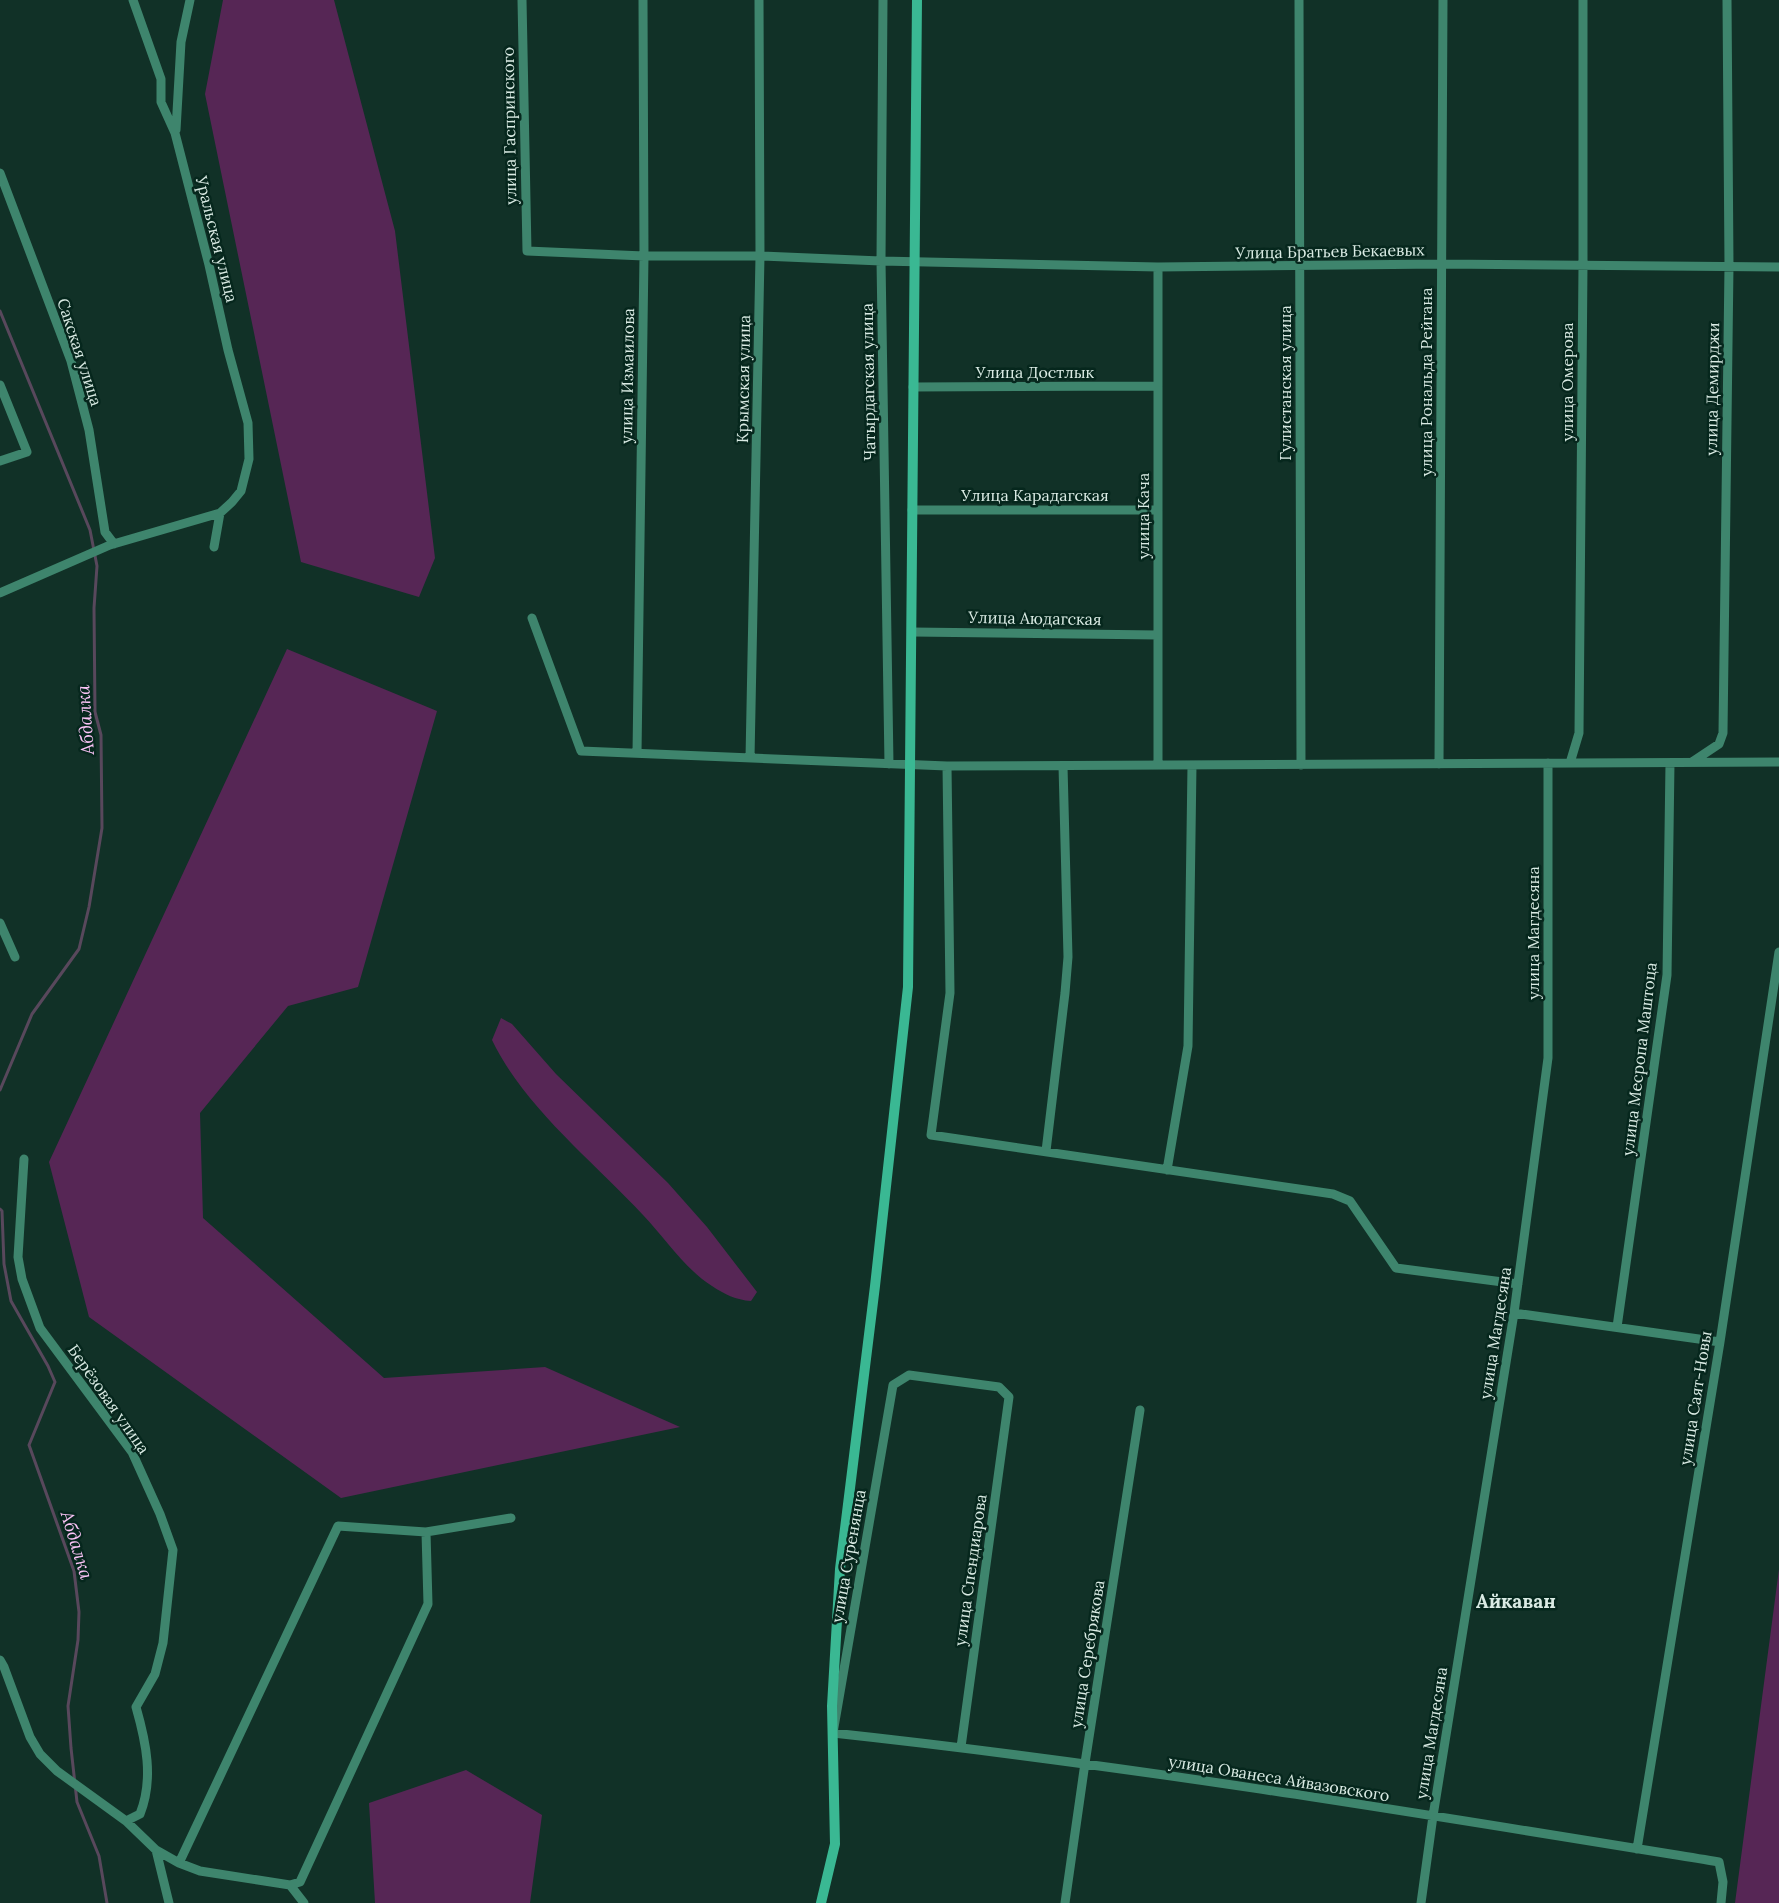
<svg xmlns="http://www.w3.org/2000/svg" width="1779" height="1903" font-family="Lora,serif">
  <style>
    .green { fill: #562655 }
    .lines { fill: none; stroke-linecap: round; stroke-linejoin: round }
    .stream { stroke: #58485c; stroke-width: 3 }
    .minor { stroke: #3e856d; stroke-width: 9 }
    .secondary { stroke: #3ab893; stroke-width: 10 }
    .labels { text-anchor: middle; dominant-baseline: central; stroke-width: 5; stroke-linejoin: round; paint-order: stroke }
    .street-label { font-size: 16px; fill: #daebe4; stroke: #06271d }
    .water-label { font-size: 18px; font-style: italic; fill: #fbc4f7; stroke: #06271d }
    .quarter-label { font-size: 19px; font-weight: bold; fill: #daebe4; stroke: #06271d }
  </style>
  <rect width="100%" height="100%" fill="#113127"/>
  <path class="green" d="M 223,0 L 334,0 L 395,231 L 435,558 L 419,597 L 301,562 L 205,94 Z
    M 287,649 L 437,711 L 358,987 L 288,1006 L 200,1113 L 203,1218 L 384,1378 L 545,1367 L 680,1427 L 341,1498 L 89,1317 L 49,1162 Z
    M 501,1018 L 512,1024 L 556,1074 L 668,1183 L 707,1227 L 757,1292 L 751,1301 C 736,1300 724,1294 712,1286 C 686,1270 665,1238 643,1215 C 593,1161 524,1107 492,1040 Z
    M 1779,1569 L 1779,1903 L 1735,1903 Z
    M 466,1770 L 542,1815 L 530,1903 L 375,1903 L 369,1803 Z"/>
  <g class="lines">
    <path class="stream" d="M 0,311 L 90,530 L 97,566 L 94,608 L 95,712 L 101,735 L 102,828 L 89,907 L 79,949 L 32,1014 L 0,1090
      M 0,1209 L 2,1211 L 4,1264 L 11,1301 L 48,1366 L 55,1382 L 29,1445 L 74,1571 L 79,1612 L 78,1640 L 68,1706 L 71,1748 L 77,1802 L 99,1856 L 107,1903"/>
    <path class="minor" d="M 522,0 L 527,251 L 644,256 L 760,256 L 881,261 L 1158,267 L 1441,264 L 1779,267
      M 883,0 L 881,261 L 889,764
      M 1299,0 L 1301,765
      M 176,130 L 181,42 L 190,0
      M 0,173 L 71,361 L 89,430 L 105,532 L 114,544
      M 1158,267 L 1158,765
      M 0,385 L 27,452 L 0,461
      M 913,387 L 1158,386
      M 912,510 L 1158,510
      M 214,547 L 220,513
      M 0,593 L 110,545 L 220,513 L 232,502 L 241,491 L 249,459 L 248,423 L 228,350 L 209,265 L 175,133 L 161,102 L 161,79 L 133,0
      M 532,618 L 581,751 L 947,766 L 1779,762
      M 912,632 L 1158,635
      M 637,753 L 644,256 L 643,0
      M 750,758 L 760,256 L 759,0
      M 1692,762 L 1719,744 L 1723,733 L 1729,266 L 1727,0
      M 1570,763 L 1579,733 L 1583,265 L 1583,0
      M 1439,764 L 1443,0
      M 947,766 L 950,993 L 931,1135 L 1333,1194 L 1350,1201 L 1396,1268 L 1518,1284
      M 0,923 L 15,957
      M 1046,1151 L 1065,993 L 1068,957 L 1063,766
      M 24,1159 L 18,1257 L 22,1279 L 40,1328 L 132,1452 L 160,1514 L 173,1550 L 163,1643 L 155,1674 L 136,1707 C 146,1742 154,1779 140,1814 L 126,1821
      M 1167,1170 L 1188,1046 L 1192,765
      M 1514,1313 L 1720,1342
      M 1617,1327 L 1667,975 L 1670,763
      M 0,1660 L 4,1667 L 30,1737 L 40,1754 L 57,1771 L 126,1821 L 156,1850 L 179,1863 L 200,1871 L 290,1885
      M 961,1747 L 1009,1397 L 999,1387 L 909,1375 L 893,1385 L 833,1733 C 1129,1765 1424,1814 1719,1862 L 1723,1882 L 1721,1903
      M 1637,1849 L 1720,1342 L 1779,952
      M 156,1850 L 169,1903
      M 179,1863 L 338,1526 L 426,1532 L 511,1518
      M 304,1903 L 290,1885 L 300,1882 L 428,1604 L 426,1532
      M 1065,1903 L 1085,1763 L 1140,1410
      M 1421,1903 L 1433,1816 L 1514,1313 L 1548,1058 L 1548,763"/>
    <path class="secondary" d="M 821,1903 L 835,1844 L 832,1706 L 840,1569 L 875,1286 L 908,987 L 917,0"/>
  </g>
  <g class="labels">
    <g class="street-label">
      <text transform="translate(509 126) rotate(-91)">улица Гаспринского</text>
      <text transform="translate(217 239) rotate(76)">Уральская улица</text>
      <text transform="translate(1330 251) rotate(-1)">Улица Братьев Бекаевых</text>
      <text transform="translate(80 352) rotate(72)">Сакская улица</text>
      <text x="1035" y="372">Улица Достлык</text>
      <text transform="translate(627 376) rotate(-89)">улица Измаилова</text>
      <text transform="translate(743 379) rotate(-89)">Крымская улица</text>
      <text transform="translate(868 382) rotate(-91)">Чатырдагская улица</text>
      <text transform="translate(1426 382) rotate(-90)">улица Рональда Рейгана</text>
      <text transform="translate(1567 382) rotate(-90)">улица Омерова</text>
      <text transform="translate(1285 383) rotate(-90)">Гулистанская улица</text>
      <text transform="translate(1712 389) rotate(-89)">улица Демирджи</text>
      <text x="1035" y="495">Улица Карадагская</text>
      <text transform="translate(1143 516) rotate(-90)">улица Кача</text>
      <text transform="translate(1035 618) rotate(1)">Улица Аюдагская</text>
      <text transform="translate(1533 933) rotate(-90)">улица Магдесяна</text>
      <text transform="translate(1639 1059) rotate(-83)">улица Месропа Маштоца</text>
      <text transform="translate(1495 1333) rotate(-81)">улица Магдесяна</text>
      <text transform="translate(1695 1398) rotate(-81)">улица Саят-Новы</text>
      <text transform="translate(109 1399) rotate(55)">Берёзовая улица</text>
      <text transform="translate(848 1556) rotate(-80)">улица Суренянца</text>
      <text transform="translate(970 1570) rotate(-82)">улица Спендиарова</text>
      <text transform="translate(1087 1654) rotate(-81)">улица Серебрякова</text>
      <text transform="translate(1431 1733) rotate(-81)">улица Магдесяна</text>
      <text transform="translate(1279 1778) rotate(9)">улица Ованеса Айвазовского</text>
    </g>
    <g class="water-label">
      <text transform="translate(85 720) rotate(-94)">Абдалка</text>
      <text transform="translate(77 1545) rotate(73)">Абдалка</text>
    </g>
    <g class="quarter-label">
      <text x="1516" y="1601">Айкаван</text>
    </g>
  </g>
</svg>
